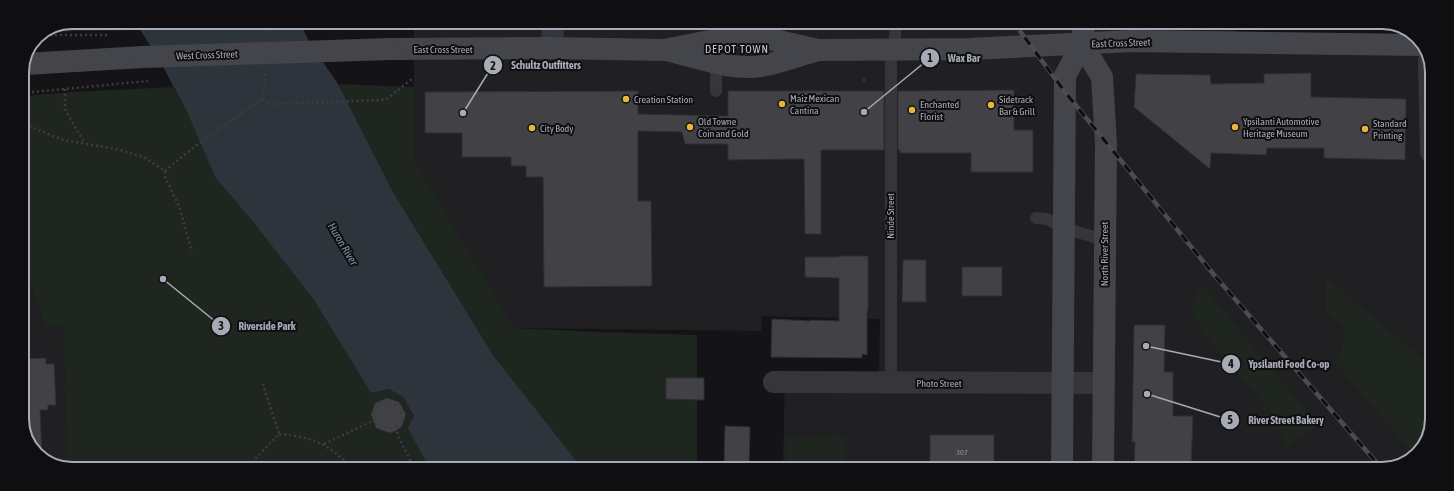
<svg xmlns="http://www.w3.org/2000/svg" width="1454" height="491" font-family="'Asap Condensed',sans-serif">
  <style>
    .built { fill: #202023 }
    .green { fill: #1f2620 }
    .water { fill: #2d343b }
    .building { fill: #414146; stroke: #2f2e32 }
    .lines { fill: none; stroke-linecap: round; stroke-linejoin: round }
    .path { stroke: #3c3d42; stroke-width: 2.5; stroke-dasharray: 2 3; stroke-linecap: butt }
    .lane { stroke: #35363b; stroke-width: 12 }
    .street { stroke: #35363b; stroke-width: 22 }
    .secondary { stroke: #44454b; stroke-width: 22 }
    .rail-casing { stroke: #4b4c52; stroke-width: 4.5 }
    .rail { stroke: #0f0f11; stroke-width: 3; stroke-dasharray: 9; stroke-linecap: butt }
    .secondary-bridge { stroke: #44454b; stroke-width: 22 }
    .poi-dot { fill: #e9b639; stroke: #0f0f11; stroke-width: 1.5 }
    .labels { text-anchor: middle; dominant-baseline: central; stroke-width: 4; stroke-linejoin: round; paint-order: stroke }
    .number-label { font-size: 8px; fill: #8e909a }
    .street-label { font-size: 10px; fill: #a7abb6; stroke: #0f0f11 }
    .poi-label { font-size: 10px; fill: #a7abb6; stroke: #0f0f11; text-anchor: start }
    .neighbourhood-label { font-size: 11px; letter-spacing: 1px; fill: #c7cad2; stroke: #0f0f11 }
    .water-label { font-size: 11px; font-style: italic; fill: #7f96af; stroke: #0f0f11 }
    .rim { fill: none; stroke: #a7abb6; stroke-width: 2 }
    .leader { fill: none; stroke: #a7abb6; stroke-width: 1.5 }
    .callout-dot { fill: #a7abb6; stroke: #0f0f11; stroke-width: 1.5 }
    .mark-label { font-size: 12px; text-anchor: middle; font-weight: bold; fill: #111 }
    .callout-label { font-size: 11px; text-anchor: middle; font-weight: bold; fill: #a7abb6; stroke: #0f0f11; stroke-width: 4; stroke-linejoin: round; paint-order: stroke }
  </style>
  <rect width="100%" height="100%" fill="#141416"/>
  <path class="built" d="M 72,22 L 86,22 L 89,31 L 48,32 Z
    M 414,22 L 1236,24 L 1236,42 L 1423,45 L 1432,146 L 1430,432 L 1412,458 L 1382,469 L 783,468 L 785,373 L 879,375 L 880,319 L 762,316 L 761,331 L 515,328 L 414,160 Z
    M 22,257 L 44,325 L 63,325 L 66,413 L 67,467 L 59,467 L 33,449 L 22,422 Z"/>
  <path class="green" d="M 86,22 L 135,22 L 140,30 L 89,31 Z
    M 338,84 L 414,87 L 414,160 L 515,328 L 597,332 L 697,335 L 697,468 L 582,468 L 493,355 L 393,192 Z
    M 173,87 L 187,112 L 215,177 L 254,223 L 314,300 L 371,393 L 390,389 L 403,397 L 414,416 L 428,468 L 59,467 L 54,464 L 67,452 L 63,325 L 44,325 L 22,257 L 22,96 L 74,92 Z
    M 1326,277 L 1420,357 L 1431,368 L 1430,432 L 1415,455 L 1334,362 L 1342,355 L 1344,326 L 1326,311 Z
    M 1201,283 L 1318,425 L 1286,448 L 1272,413 L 1203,332 L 1192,311 Z
    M 845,436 L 845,468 L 787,468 L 787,437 Z"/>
  <path class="water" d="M 135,22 L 299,22 L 310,43 L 338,84 L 393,192 L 493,355 L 582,468 L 428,468 L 426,462 L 408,428 L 414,416 L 403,397 L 389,389 L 371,393 L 314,300 L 254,223 L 215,177 L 187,112 L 159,59 Z"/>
  <path class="building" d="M 1311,73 L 1311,97 L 1406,99 L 1405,160 L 1324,158 L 1324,148 L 1267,148 L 1266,155 L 1211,153 L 1210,169 L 1134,107 L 1136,74 L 1210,75 L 1211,84 L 1264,83 L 1264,74 Z
    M 1014,90 L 1014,130 L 1033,130 L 1033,172 L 971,172 L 971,153 L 900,153 L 900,150 L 898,150 L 898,91 Z
    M 638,91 L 638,114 L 728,116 L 728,91 L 884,91 L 884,150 L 821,150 L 821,234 L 805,234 L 804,159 L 728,160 L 728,144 L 685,144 L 682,132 L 638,131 L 638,201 L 651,201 L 652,286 L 544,287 L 543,177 L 526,177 L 526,166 L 511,166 L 511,157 L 462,157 L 462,133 L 425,133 L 425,92 Z
    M 839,256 L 868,256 L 868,311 L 867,311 L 867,355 L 862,354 L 862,358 L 771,357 L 772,319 L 810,321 L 810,320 L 839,321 L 839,278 L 805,277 L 805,257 L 839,257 Z
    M 903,260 L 926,260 L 926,302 L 902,302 Z
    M 962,267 L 1002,267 L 1002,296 L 962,296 Z
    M 1134,325 L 1165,325 L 1164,372 L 1173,372 L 1173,416 L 1193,416 L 1191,469 L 1134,469 L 1135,442 L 1132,442 Z
    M 46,358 L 46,364 L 54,364 L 56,405 L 48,405 L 48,410 L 40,410 L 42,456 L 33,450 L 22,422 L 22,359 Z
    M 666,378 L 704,378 L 704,400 L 666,399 Z
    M 387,398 L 399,402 L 406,414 L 402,426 L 396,431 L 389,433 L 376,428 L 371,415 L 375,403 Z
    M 725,426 L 750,427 L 749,468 L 724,468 Z
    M 930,435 L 994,435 L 994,468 L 930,468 Z"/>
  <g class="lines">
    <path class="path" d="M 389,25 L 404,22
      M 269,31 L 270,22
      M 40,35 L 107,35
      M 864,81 L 864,77
      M 65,89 L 65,109 L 76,129 L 85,143
      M 22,93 L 148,81
      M 263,99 L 271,104 L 380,100 L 387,99 L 413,78
      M 22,119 L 31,127 L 63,140 L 116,149 L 144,157 L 165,171 L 165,177 L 179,206 L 192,252
      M 165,171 C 195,145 229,121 263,99 L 265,74
      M 396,427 L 398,436 L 414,468
      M 279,434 C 315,437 327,444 353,468
      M 324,444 L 375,420 L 379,425 L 390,429 C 425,414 372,383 375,420
      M 250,467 L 255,459 L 279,434 L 263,384"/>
    <path class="lane" d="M 895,50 L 895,23
      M 716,58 L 716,91
      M 1036,218 L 1047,219 L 1064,228 L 1104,240
      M 891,382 L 891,50"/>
    <path class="street" d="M 552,48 L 553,23
      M 1429,60 L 1431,152
      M 774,382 L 1103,383"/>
    <path class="secondary" d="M 1082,44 L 1102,77 L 1106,144 L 1103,469
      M 390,49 L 552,48 L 664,50 L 730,37 L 761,37 L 818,50 L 970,49 L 1131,41 L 1423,45
      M 671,51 C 700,58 732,71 761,66 C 779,63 797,56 815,51
      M 25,64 L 143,57
      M 1062,469 L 1065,76 L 1082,44 L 1084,23"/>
    <g class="rail-casing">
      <path id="rail" d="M 1014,23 L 1065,92 L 1215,276 L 1382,469"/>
    </g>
    <use href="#rail" class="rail"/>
    <path class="secondary-bridge" d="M 143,57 L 390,49"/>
  </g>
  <g class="poi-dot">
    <circle cx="626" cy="99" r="4"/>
    <circle cx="782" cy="104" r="4"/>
    <circle cx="991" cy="105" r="4"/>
    <circle cx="912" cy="110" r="4"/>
    <circle cx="690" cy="127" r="4"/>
    <circle cx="1235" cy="127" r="4"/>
    <circle cx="532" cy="128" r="4"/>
    <circle cx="1365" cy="129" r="4"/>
  </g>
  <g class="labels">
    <g class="number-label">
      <text x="962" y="452">307</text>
    </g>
    <g class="street-label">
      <text transform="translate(1121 43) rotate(-2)">East Cross Street</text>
      <text x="443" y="49">East Cross Street</text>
      <text transform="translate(207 55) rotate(-2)">West Cross Street</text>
      <text transform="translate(890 216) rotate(-90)">Ninde Street</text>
      <text transform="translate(1104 254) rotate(-90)">North River Street</text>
      <text x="939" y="383">Photo Street</text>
    </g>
    <g class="poi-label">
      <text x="790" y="98">Maiz Mexican<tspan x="790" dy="12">Cantina</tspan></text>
      <text x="634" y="99">Creation Station</text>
      <text x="999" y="99">Sidetrack<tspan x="999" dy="12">Bar &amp; Grill</tspan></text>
      <text x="920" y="104">Enchanted<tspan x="920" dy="12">Florist</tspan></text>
      <text x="698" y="121">Old Towne<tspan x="698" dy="12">Coin and Gold</tspan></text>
      <text x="1243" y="121">Ypsilanti Automotive<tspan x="1243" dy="12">Heritage Museum</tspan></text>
      <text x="1373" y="123">Standard<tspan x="1373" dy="12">Printing</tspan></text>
      <text x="540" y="128">City Body</text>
    </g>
    <g class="neighbourhood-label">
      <text x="737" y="49">DEPOT TOWN</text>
    </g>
    <g class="water-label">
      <text transform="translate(343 244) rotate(59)">Huron River</text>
    </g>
  </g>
  <path d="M0 0H1454V491H0ZM72 29H1382A43 43 0 0 1 1425 72V419A43 43 0 0 1 1382 462H72A43 43 0 0 1 29 419V72A43 43 0 0 1 72 29Z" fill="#0f0f11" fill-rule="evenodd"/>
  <path class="rim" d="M72 29H1382A43 43 0 0 1 1425 72V419A43 43 0 0 1 1382 462H72A43 43 0 0 1 29 419V72A43 43 0 0 1 72 29Z"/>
  <path class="leader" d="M864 112L930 58M463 113L493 65M163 279L221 326M1146 346L1231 364M1147 394L1230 420"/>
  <g class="callout-dot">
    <circle cx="864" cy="112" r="4"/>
    <circle cx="463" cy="113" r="4"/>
    <circle cx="163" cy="279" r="4"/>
    <circle cx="1146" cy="346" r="4"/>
    <circle cx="1147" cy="394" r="4"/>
    <circle cx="930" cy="58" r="10"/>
    <circle cx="493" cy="65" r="10"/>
    <circle cx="221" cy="326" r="10"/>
    <circle cx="1231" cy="364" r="10"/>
    <circle cx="1230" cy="420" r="10"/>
  </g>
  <g class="mark-label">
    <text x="930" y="62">1</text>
    <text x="493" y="70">2</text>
    <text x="221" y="330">3</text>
    <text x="1231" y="368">4</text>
    <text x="1230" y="424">5</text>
  </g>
  <g class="callout-label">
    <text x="964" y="62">Wax Bar</text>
    <text x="546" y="69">Schultz Outfitters</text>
    <text x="267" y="330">Riverside Park</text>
    <text x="1289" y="368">Ypsilanti Food Co-op</text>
    <text x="1286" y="424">River Street Bakery</text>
  </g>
</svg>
